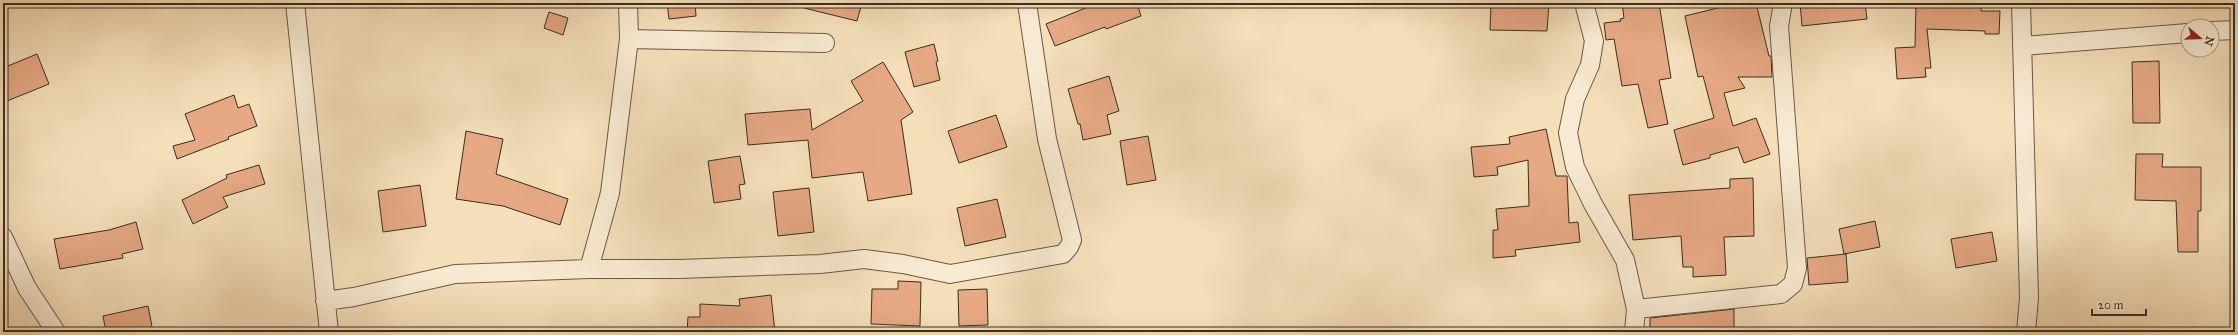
<svg xmlns="http://www.w3.org/2000/svg" width="2238" height="335" font-family="'IM FELL Great Primer',serif">
  <style>
    .building { fill: #e6a984; stroke: #3a2e21 }
    .lines { fill: none; stroke-linecap: round; stroke-linejoin: round }
    .street-casing { stroke: #685a47; stroke-width: 20 }
    .street { stroke: #f8ead2; stroke-width: 18 }
  </style>
  <rect width="100%" height="100%" fill="#f4dfb9"/>
  <filter id="stains"><feTurbulence type="fractalNoise" baseFrequency=".005" numOctaves="4"/><feColorMatrix values="0 0 0 0 .2 0 0 0 0 .09 0 0 0 0 .02 0 0 0 .5 -.17"/></filter>
  <radialGradient id="worn" r=".72"><stop offset=".6" stop-color="#630" stop-opacity="0"/><stop offset="1" stop-color="#630" stop-opacity=".3"/></radialGradient>
  <path class="building" d="M 667,3 L 695,3 L 696,16 L 669,19 Z
    M 805,3 L 862,3 L 857,21 L 804,8 Z
    M 1098,3 L 1137,3 L 1141,16 L 1106,29 L 1105,27 L 1055,46 L 1046,24 Z
    M 1491,3 L 1549,3 L 1547,31 L 1490,30 Z
    M 1622,3 L 1659,3 L 1671,78 L 1659,80 L 1668,124 L 1648,128 L 1638,84 L 1622,86 L 1614,39 L 1606,40 L 1604,23 L 1621,21 L 1620,19 L 1624,18 Z
    M 1738,3 L 1756,3 L 1769,56 L 1771,56 L 1772,77 L 1738,77 L 1745,88 L 1724,93 L 1733,126 L 1756,118 L 1770,154 L 1744,163 L 1738,147 L 1710,155 L 1710,158 L 1683,165 L 1674,130 L 1714,118 L 1703,76 L 1698,77 L 1685,16 Z
    M 1800,3 L 1865,3 L 1867,19 L 1802,26 Z
    M 1916,3 L 1982,3 L 1981,11 L 2000,11 L 1999,34 L 1985,34 L 1985,31 L 1927,29 L 1931,68 L 1925,68 L 1926,77 L 1897,79 L 1895,48 L 1915,47 Z
    M 549,12 L 568,18 L 563,35 L 544,28 Z
    M 934,44 L 938,61 L 936,62 L 940,80 L 914,87 L 905,52 Z
    M 37,54 L 49,84 L 7,101 L 3,91 L 3,68 Z
    M 2159,61 L 2160,123 L 2133,123 L 2132,62 Z
    M 883,62 L 913,112 L 901,120 L 912,194 L 868,201 L 863,172 L 812,178 L 808,140 L 748,145 L 745,114 L 810,109 L 812,130 L 863,101 L 851,81 Z
    M 1109,76 L 1119,111 L 1107,115 L 1111,134 L 1083,140 L 1080,124 L 1078,124 L 1068,89 Z
    M 234,95 L 238,108 L 249,104 L 257,126 L 228,137 L 229,139 L 177,159 L 173,146 L 195,140 L 185,114 Z
    M 996,115 L 1007,147 L 959,163 L 948,131 Z
    M 1546,129 L 1556,176 L 1567,176 L 1569,223 L 1578,222 L 1580,242 L 1515,250 L 1516,256 L 1493,258 L 1493,230 L 1498,230 L 1496,209 L 1529,206 L 1528,160 L 1497,167 L 1498,175 L 1474,177 L 1471,147 L 1510,144 L 1509,137 Z
    M 466,131 L 503,139 L 496,174 L 568,199 L 560,225 L 503,206 L 456,199 Z
    M 1148,136 L 1156,180 L 1127,185 L 1120,141 Z
    M 2136,154 L 2163,154 L 2162,167 L 2201,167 L 2201,211 L 2198,211 L 2198,252 L 2178,252 L 2176,201 L 2135,200 Z
    M 740,156 L 745,184 L 739,185 L 741,199 L 714,203 L 708,161 Z
    M 259,165 L 265,184 L 223,197 L 228,207 L 193,224 L 182,200 L 227,178 L 226,175 Z
    M 1753,178 L 1754,236 L 1724,237 L 1726,275 L 1693,277 L 1693,267 L 1683,267 L 1681,236 L 1633,240 L 1629,195 L 1730,188 L 1730,179 Z
    M 420,185 L 426,226 L 383,232 L 378,191 Z
    M 809,188 L 814,232 L 778,236 L 773,192 Z
    M 997,199 L 1006,237 L 965,246 L 957,208 Z
    M 1875,221 L 1880,247 L 1844,254 L 1839,229 Z
    M 136,222 L 143,249 L 122,254 L 123,258 L 60,269 L 54,239 L 109,230 Z
    M 1992,232 L 1997,261 L 1956,268 L 1951,239 Z
    M 1846,254 L 1848,282 L 1809,285 L 1807,258 Z
    M 898,281 L 921,282 L 920,326 L 871,324 L 872,289 L 898,289 Z
    M 987,289 L 988,325 L 959,326 L 958,290 Z
    M 771,295 L 775,332 L 687,332 L 688,317 L 700,317 L 700,304 L 740,306 L 739,299 Z
    M 148,306 L 153,332 L 106,332 L 103,316 Z
    M 1734,309 L 1734,332 L 1650,332 L 1650,318 Z"/>
  <g class="lines">
    <g class="street-casing">
      <path id="street" d="M 295,3 L 329,332
        M 1584,3 L 1594,41 L 1590,65 L 1575,99 L 1568,133 L 1575,167 L 1593,204 L 1625,260 L 1636,309 L 1634,332
        M 2021,3 L 2029,298 L 2026,332
        M 2212,31 L 2235,30
        M 629,39 L 825,43
        M 2023,46 L 2188,33
        M 3,237 L 27,288 L 56,332
        M 589,269 L 610,193 L 629,39 L 628,3
        M 325,301 L 354,297 L 455,274 L 589,269 L 679,269 L 820,264 L 864,259 L 903,264 L 950,274 L 1063,254 L 1069,247 L 1072,240 L 1047,139 L 1027,3
        M 1636,309 L 1781,294 L 1793,284 L 1797,268 L 1779,26 L 1783,3"/>
    </g>
    <use href="#street" class="street"/>
  </g>
  <rect width="2238" height="335" fill="none" stroke="#f4dfb9" stroke-width="16"/>
  <rect x="4" y="4" width="2230" height="327" fill="none" stroke="#3a2e21" stroke-width="2"/>
  <rect x="8" y="8" width="2222" height="319" fill="none" stroke="#3a2e21"/>
  <g transform="translate(2200 38) rotate(109)"><circle r="19" fill="#f8ead2" stroke="#ac9f8b"/>
  <path d="M0-3L7 15L0 10L-7 15Z" fill="#8f2418"/>
  <text y="-6" font-size="11" font-weight="bold" text-anchor="middle" fill="#3a2e21">N</text>
  </g>
  <path d="M2092 309v6h54v-6" fill="none" stroke="#3a2e21" stroke-width="2"/>
  <text x="2098" y="309" font-size="12" fill="#3a2e21" stroke="#f8ead2" stroke-width="3" paint-order="stroke">20 m</text>
  <rect width="100%" height="100%" filter="url(#stains)"/>
  <rect width="100%" height="100%" fill="url(#worn)"/>
</svg>
